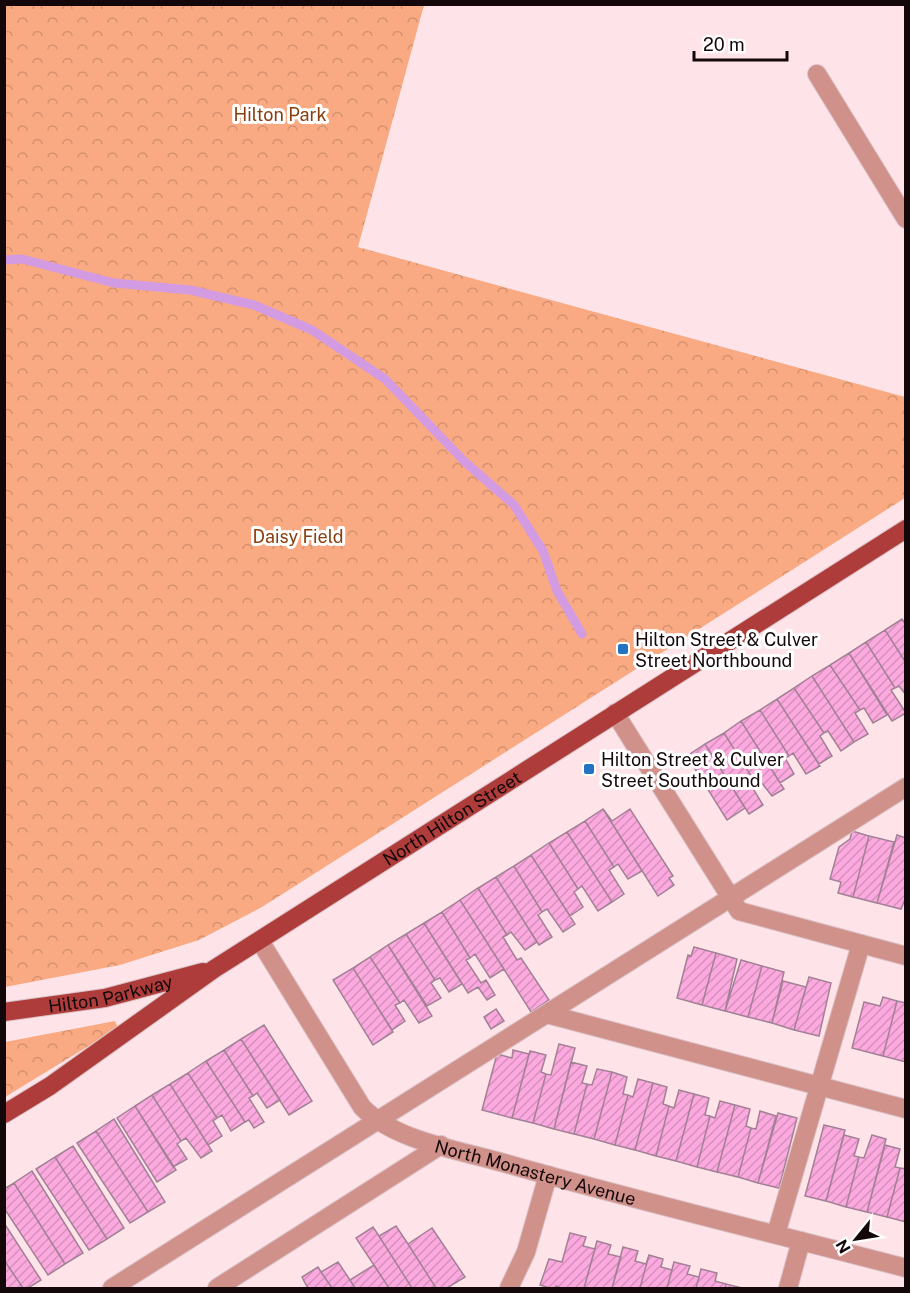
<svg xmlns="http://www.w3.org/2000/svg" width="910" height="1293" font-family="'Public Sans',sans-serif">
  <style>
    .park { fill: url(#park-crowns) }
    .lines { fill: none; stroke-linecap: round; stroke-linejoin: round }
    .stream { stroke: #d39be2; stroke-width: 9 }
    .building { fill: url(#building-hatch); stroke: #a28196; stroke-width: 1.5 }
    .minor-casing { stroke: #d9c1c5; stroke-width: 20 }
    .major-casing { stroke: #d9c1c5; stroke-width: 20 }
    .minor { stroke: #d1918b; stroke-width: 18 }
    .major { stroke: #ae3c3a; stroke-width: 18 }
    .poi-dot { fill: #2473c2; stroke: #fff; stroke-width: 2 }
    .labels { text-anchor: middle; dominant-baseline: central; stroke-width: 6; stroke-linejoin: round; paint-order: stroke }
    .park-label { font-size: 18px; fill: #883d0e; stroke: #fff }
    .poi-label { font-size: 18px; fill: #14070a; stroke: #fff; text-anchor: start }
    .street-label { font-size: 18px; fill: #14070a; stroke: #fff }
  </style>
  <defs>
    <pattern id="park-crowns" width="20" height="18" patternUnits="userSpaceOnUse" patternTransform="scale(1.5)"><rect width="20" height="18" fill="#f9aa82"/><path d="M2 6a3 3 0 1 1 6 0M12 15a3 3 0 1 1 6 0" fill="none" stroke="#d5916f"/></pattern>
    <pattern id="building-hatch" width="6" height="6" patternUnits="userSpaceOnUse" patternTransform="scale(1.5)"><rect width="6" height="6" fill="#fba9de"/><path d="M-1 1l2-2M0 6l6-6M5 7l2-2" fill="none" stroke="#d690bd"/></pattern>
  </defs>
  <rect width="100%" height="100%" fill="#fee4e9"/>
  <path class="park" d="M 5,4 L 424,5 L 358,247 L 905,397 L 905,498 L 262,907 L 199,940 L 120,965 L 5,987 Z
    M 115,1021 L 118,1028 L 5,1097 L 5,1042 Z"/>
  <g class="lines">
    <path class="stream" d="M 4,260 L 22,259 L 114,283 L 190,290 L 254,305 L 312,330 L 385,379 L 464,461 L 514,505 L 543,551 L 557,591 L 582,634"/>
  </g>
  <path class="building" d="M 902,619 L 906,625 L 906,663 L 885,630 Z
    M 885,630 L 906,663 L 906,695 L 899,686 L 895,688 L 866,642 Z
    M 866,642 L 895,688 L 891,690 L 906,713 L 892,721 L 849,653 Z
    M 849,653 L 887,715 L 873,723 L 864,708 L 860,710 L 830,665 Z
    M 830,665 L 860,710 L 855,713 L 868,734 L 854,742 L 812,676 Z
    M 812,676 L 854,742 L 841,751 L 828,731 L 824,733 L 794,688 Z
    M 794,688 L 824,733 L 820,736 L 832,756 L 819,764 L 777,699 Z
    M 777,699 L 820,766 L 806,774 L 793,753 L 789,756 L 760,710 Z
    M 760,710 L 789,756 L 785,758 L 794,774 L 780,783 L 741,721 Z
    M 741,721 L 784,789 L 772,796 L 757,777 L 753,779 L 724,733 Z
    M 724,733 L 753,779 L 749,782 L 763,805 L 749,814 L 705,744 Z
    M 705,744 L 745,808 L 727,820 L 687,756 Z
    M 603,809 L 612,821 L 630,809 L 673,876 L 669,878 L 674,885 L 658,896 Z
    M 603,809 L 642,871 L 628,879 L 618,864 L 614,867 L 585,821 Z
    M 585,821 L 614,867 L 609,870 L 624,894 L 612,902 L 567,832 Z
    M 852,831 L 869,836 L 853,897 L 838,893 L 841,882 L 830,879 L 839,847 L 850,839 Z
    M 567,832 L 612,902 L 598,911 L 582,886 L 578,889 L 549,843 Z
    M 897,835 L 906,838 L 906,897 L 901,909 L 877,903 Z
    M 869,836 L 894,842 L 877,903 L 853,897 Z
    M 549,843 L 578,889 L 574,892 L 583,907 L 570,916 L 531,855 Z
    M 531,855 L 575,924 L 563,932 L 547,909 L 542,912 L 514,866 Z
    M 514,866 L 542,912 L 538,915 L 552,937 L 539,945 L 496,877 Z
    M 496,877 L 537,942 L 525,950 L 511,932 L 507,935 L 478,888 Z
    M 478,888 L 507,935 L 503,937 L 517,960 L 521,958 L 549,1000 L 531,1012 L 460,900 Z
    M 460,900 L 504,969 L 490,978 L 475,954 L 470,958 L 442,912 Z
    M 442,912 L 470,958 L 466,960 L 481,983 L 486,980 L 495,995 L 487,1000 L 478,987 L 468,993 L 424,923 Z
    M 424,923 L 462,984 L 449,992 L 440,978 L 435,980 L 406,934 Z
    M 406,934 L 435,980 L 431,983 L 441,998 L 427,1006 L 388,945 Z
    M 388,945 L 432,1016 L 419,1023 L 404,1000 L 400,1003 L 370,957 Z
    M 694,947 L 716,953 L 702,1005 L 677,998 L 688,955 L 691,956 Z
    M 716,953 L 737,959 L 725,1011 L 702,1005 Z
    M 370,957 L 400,1003 L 395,1005 L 405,1021 L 392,1030 L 353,968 Z
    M 741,960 L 762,966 L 748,1017 L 725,1011 Z
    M 762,966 L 784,972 L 772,1023 L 748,1017 Z
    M 353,968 L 393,1032 L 373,1045 L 333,980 Z
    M 809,977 L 831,983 L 819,1036 L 794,1030 Z
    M 783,981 L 806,987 L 794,1030 L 772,1023 Z
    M 883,997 L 897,1001 L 883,1056 L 852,1048 L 864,1002 L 880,1006 Z
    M 897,1001 L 906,1003 L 906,1062 L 883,1056 Z
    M 496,1009 L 504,1021 L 491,1029 L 484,1017 Z
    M 264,1025 L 312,1101 L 289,1115 L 241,1039 Z
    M 241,1039 L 280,1100 L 267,1108 L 257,1093 L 253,1096 L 224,1050 Z
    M 559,1044 L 575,1048 L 554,1129 L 533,1123 L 546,1074 L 551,1075 Z
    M 224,1050 L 253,1096 L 249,1098 L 264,1122 L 254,1128 L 249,1120 L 245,1122 L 206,1061 Z
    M 513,1050 L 529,1054 L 512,1118 L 482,1110 L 497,1054 L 512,1058 Z
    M 530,1051 L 546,1055 L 541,1072 L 546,1074 L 533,1123 L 512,1118 Z
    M 206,1061 L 245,1122 L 231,1131 L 222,1115 L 217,1118 L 188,1073 Z
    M 571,1062 L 587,1066 L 582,1083 L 587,1084 L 574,1134 L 554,1129 Z
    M 597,1069 L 612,1072 L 594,1139 L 574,1134 L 587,1084 L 592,1085 Z
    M 612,1072 L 627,1077 L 623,1094 L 628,1095 L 615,1145 L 594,1139 Z
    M 188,1073 L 217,1118 L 213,1121 L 222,1136 L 208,1145 L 170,1084 Z
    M 638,1079 L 653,1083 L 635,1150 L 615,1145 L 628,1095 L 633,1097 Z
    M 653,1083 L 667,1087 L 663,1104 L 669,1106 L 656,1156 L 635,1150 Z
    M 170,1084 L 212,1151 L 201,1158 L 186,1138 L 181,1141 L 152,1095 Z
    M 679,1090 L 694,1094 L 676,1161 L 656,1156 L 669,1106 L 674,1108 Z
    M 694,1094 L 709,1098 L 705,1115 L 710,1116 L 697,1167 L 676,1161 Z
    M 152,1095 L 181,1141 L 177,1144 L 187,1159 L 173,1167 L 135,1106 Z
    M 720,1101 L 735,1105 L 717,1172 L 697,1167 L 710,1116 L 715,1118 Z
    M 735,1105 L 750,1109 L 746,1126 L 751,1128 L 738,1177 L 717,1172 Z
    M 135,1106 L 176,1170 L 157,1182 L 117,1118 Z
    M 760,1111 L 776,1116 L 758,1183 L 738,1177 L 751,1128 L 756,1129 Z
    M 778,1113 L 797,1118 L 779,1188 L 758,1183 Z
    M 114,1119 L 165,1202 L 148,1212 L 96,1131 Z
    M 824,1125 L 845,1130 L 826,1201 L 805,1196 Z
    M 96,1131 L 148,1212 L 130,1223 L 77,1143 Z
    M 844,1135 L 859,1139 L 854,1156 L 859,1157 L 846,1207 L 826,1201 Z
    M 872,1135 L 886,1139 L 867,1212 L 846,1207 L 859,1157 L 864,1158 Z
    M 885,1145 L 900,1149 L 895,1167 L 900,1168 L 887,1217 L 867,1212 Z
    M 73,1146 L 124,1228 L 107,1239 L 55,1157 Z
    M 55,1157 L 107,1239 L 89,1250 L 36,1169 Z
    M 900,1168 L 906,1169 L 906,1222 L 887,1217 Z
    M 32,1171 L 83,1253 L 65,1264 L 14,1183 Z
    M 14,1183 L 65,1264 L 48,1275 L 4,1208 L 4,1189 Z
    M 4,1223 L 41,1280 L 28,1288 L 23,1288 L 4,1260 Z
    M 396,1226 L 408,1244 L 436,1288 L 412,1288 L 379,1236 Z
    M 373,1227 L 379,1236 L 412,1288 L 389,1288 L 356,1238 Z
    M 432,1228 L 465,1277 L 447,1288 L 436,1288 L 408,1244 Z
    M 570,1233 L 586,1237 L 583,1246 L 595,1249 L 584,1288 L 561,1288 L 556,1286 L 555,1288 L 550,1288 L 540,1285 L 549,1259 L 562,1262 Z
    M 597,1241 L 611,1245 L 608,1254 L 621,1257 L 612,1288 L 584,1288 Z
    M 623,1247 L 638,1251 L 635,1261 L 646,1264 L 649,1255 L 640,1288 L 612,1288 Z
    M 649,1255 L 663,1259 L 661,1267 L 672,1270 L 667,1288 L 640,1288 Z
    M 4,1260 L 23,1288 L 4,1288 Z
    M 338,1262 L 350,1280 L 355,1288 L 332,1288 L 321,1272 Z
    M 674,1262 L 690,1266 L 687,1274 L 699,1277 L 696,1288 L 667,1288 Z
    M 374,1265 L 389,1288 L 355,1288 L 350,1280 Z
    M 318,1267 L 321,1272 L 332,1288 L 308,1288 L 305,1283 L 302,1277 Z
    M 701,1269 L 717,1273 L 715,1281 L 726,1284 L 725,1288 L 696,1288 Z
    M 726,1284 L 742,1288 L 725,1288 Z"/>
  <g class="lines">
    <g class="minor-casing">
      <g id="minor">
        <path d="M 817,74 L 906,219"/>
        <path d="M 615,713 L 739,911 L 906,956"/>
        <path id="s1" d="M 260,941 L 362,1107 C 394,1141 460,1150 504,1163 C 637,1201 772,1233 906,1268"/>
        <path d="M 547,1014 L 906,1109"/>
        <path d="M 776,1234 L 861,944"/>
        <path d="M 112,1288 L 906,787"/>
        <path d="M 217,1288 L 441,1145"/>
        <path d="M 509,1288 L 526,1252 L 548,1175"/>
        <path d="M 788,1288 L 801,1241"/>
      </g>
    </g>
    <g class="major-casing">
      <g id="major">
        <path id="s2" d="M 4,1012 L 105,998 L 203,972"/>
        <path id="s3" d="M 4,1114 L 50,1086 L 214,969 L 906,529"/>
      </g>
    </g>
    <use href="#minor" class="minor"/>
    <use href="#major" class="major"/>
  </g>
  <g class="poi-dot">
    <rect x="617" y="643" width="12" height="12" rx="3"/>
    <rect x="583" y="763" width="12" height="12" rx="3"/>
  </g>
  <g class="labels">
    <g class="park-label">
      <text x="280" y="114">Hilton Park</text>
      <text x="298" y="536">Daisy Field</text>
    </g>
    <g class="poi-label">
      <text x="635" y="639">Hilton Street &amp; Culver<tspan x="635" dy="21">Street Northbound</tspan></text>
      <text x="601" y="759">Hilton Street &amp; Culver<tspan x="601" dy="21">Street Southbound</tspan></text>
    </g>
    <g class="street-label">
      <text stroke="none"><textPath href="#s3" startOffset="537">North Hilton Street</textPath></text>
      <text stroke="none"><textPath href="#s2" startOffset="108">Hilton Parkway</textPath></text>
      <text stroke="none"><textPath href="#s1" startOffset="382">North Monastery Avenue</textPath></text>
    </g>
  </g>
  <rect width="910" height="1293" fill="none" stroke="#14070a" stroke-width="12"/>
  <g transform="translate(856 1239) rotate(240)" stroke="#ffffff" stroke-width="4.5" paint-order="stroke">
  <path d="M0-4.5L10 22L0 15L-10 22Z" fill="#14070a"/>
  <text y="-9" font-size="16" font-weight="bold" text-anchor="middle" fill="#14070a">N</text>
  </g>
  <path d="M694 51v9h93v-9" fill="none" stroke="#14070a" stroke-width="3"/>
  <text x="703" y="51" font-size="18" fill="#14070a" stroke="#ffffff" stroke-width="4.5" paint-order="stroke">20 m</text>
</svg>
